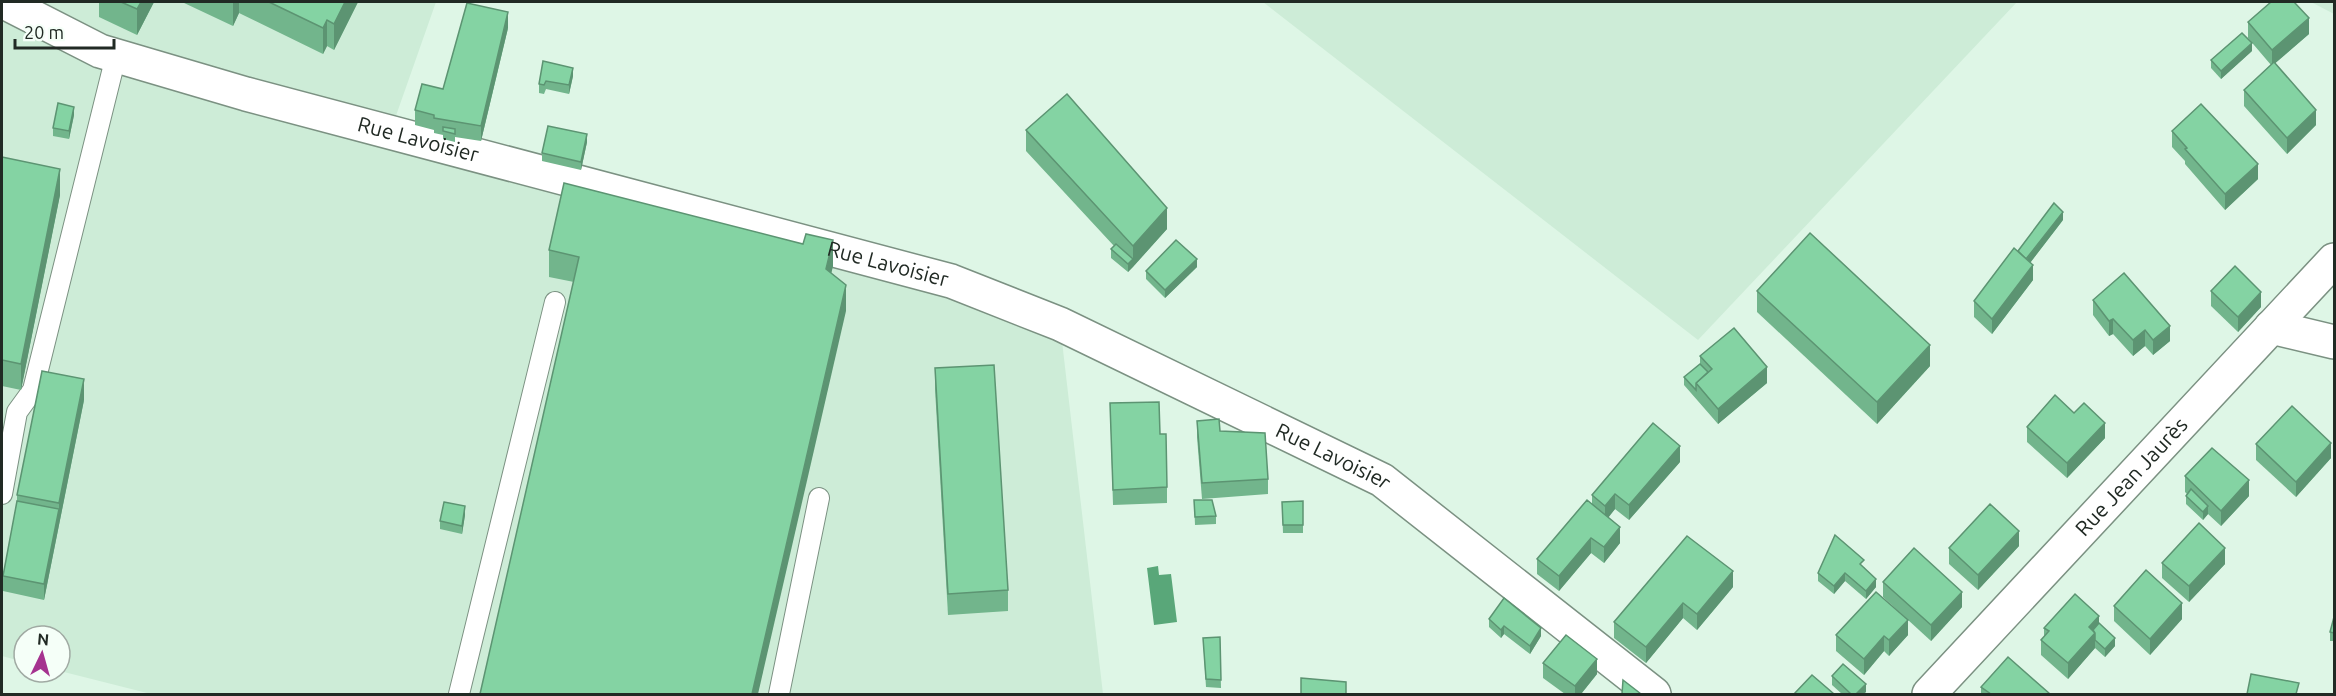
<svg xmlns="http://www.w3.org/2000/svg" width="2336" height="696" viewBox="0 0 2336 696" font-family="Ubuntu,sans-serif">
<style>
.built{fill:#cdecd7}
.water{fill:#59a779}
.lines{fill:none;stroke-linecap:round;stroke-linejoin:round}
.service-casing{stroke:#7b9182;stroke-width:22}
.minor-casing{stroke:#7b9182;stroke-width:36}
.service{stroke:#fff;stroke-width:20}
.minor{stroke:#fff;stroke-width:33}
.wall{fill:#72b58c}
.shaded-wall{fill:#5c9472}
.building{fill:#84d3a3;stroke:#5c9472;stroke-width:1.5}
.labels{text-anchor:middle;stroke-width:4.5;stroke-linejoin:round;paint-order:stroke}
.street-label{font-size:21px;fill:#212a24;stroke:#f5fff8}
</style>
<rect width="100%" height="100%" fill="#def6e6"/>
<g class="built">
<polygon points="2,2 436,2 392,127 1060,324 1103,694 151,694 60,671 60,636 24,636 24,662 2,656"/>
<polygon points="1263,2 2017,2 1698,340"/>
<polygon points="2311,2 2334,2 2334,14"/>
</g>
<polygon class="water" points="1158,566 1159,575 1171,574 1177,622 1154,625 1147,568"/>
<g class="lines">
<g class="service-casing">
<g id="service">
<polyline points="2,494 17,412 33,390 116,56"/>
<polyline points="459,694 555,302"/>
<polyline points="779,694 819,498"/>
</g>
</g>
<g class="minor-casing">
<g id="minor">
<path id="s1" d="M4,2L100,51L246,94L951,281L1060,324L1382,480L1654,694"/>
<polyline points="2271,327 2334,342"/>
<path id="s2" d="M1929,694L2334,260"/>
</g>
</g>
<use href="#service" class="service"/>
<use href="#minor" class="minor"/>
</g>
<g class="wall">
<polygon points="99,2 154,2 137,35 99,17"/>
<polygon points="182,2 358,2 334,50 327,46 323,54 239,13 233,26"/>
<polygon points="2248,22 2309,34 2275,63 2316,125 2287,154 2244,106 2244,90 2271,65 2248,38"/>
<polygon points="508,28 481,141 455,137 455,142 443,139 443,135 434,133 434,130 415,125 415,110 443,89"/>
<polygon points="2252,51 2221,79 2211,68 2211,60"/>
<polygon points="573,68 573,76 569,94 546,89 544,94 539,93 539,84"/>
<polygon points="74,115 69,139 53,136 53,128"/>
<polygon points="1026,130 1167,229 1128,272 1111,258 1111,249 1114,246 1026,151"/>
<polygon points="2172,131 2258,179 2225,210 2185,164 2185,161 2172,147"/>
<polygon points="587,142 581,170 542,161 542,153"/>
<polygon points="2,157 60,195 21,390 2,386"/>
<polygon points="2063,220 2030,263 2033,280 1992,334 1974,317 1974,301 2018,251"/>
<polygon points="549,250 833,266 831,273 846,311 574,282 549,277"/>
<polygon points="1197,267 1165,298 1146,279 1146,271"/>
<polygon points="1757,291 1930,366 1877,424 1757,312"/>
<polygon points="2211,291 2261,307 2238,332 2211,306"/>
<polygon points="2093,300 2170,341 2153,355 2145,346 2133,356 2113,334 2109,336 2093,315"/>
<polygon points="1700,356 1767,383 1718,424 1684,385 1684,377 1700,364"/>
<polygon points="935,368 1008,590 1008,611 948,615 935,389"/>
<polygon points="84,400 44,600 3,591 3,576 17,501 17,495"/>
<polygon points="1110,403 1160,434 1167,487 1167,503 1113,505"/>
<polygon points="2074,413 2105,438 2067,478 2027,442 2027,427"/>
<polygon points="1197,421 1220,431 1268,479 1268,494 1202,499 1197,437"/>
<polygon points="2256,444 2331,458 2296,497 2256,460"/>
<polygon points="1680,462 1629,520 1615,509 1608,517 1620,543 1604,563 1591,553 1559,591 1537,574 1537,559 1592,503 1592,495"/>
<polygon points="2185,476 2249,496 2221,526 2208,514 2203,520 2186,504 2186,496 2187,494 2185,492"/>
<polygon points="1194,500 1216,516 1216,524 1195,525"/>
<polygon points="1303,501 1303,533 1283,533 1282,502"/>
<polygon points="465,515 462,534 440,529 440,521"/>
<polygon points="2019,546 1978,590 1949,564 1949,548"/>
<polygon points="2162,563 2225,564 2189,602 2162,578"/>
<polygon points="1864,567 1876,587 1866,599 1845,581 1834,594 1818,581 1818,573"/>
<polygon points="1883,582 1962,607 1931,641 1883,597"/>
<polygon points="1733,587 1697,630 1683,618 1646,663 1614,638 1614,622"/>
<polygon points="2114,606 2182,619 2150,655 2114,621"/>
<polygon points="2334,617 2334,641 2330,641 2330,632"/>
<polygon points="1489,619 1541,636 1530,654 1504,634 1501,638 1489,627"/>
<polygon points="2099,623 2115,646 2105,657 2095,648 2068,679 2041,655 2041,640 2044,637 2044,628"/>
<polygon points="1836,635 1908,635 1889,656 1884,651 1864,675 1836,651"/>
<polygon points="1220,637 1221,688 1206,687 1203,638"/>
<polygon points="1543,663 1597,674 1581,694 1565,694 1543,678"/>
<polygon points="1832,676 1866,692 1863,694 1842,694 1832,685"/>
<polygon points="1981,687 2050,694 1981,694"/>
</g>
<g class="shaded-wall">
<polygon points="141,2 154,2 137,35 137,9"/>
<polygon points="233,2 239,2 239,13 233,26"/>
<polygon points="345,2 358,2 334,50 334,24"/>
<polygon points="508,12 508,28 481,141 481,126"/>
<polygon points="2309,18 2309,34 2272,66 2272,50"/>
<polygon points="327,20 327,46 323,54 323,28"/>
<polygon points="2252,43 2252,51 2221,79 2221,71"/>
<polygon points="573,68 573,76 569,94 569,85"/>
<polygon points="74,107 74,115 69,139 69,131"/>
<polygon points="2316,110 2316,125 2287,154 2287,138"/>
<polygon points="587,134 587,142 581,170 581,162"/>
<polygon points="2258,164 2258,179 2225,210 2225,194"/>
<polygon points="60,169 60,195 21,390 21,364"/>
<polygon points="1167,208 1167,229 1133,267 1133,246"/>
<polygon points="2063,212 2063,220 2023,272 2023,264"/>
<polygon points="833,240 833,266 826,295 826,269"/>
<polygon points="1133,259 1133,267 1128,272 1128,264"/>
<polygon points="1197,259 1197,267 1165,298 1165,290"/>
<polygon points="2033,265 2033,280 1992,334 1992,319"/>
<polygon points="846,285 846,311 758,694 752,694"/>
<polygon points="2261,292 2261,307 2238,332 2238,317"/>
<polygon points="2113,319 2113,334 2109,336 2109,321"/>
<polygon points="2170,326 2170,341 2153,355 2153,340"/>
<polygon points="2145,330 2145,346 2133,356 2133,340"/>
<polygon points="1930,345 1930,366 1877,424 1877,402"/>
<polygon points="1767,367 1767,383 1718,424 1718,409"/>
<polygon points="84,379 84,400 44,600 44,584 59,509 59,503"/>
<polygon points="2105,423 2105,438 2067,478 2067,463"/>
<polygon points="2331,443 2331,458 2296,497 2296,482"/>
<polygon points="1680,446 1680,462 1629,520 1629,505"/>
<polygon points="2249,480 2249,496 2221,526 2221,511"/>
<polygon points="1615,494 1615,509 1605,522 1605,506"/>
<polygon points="465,506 465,515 462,534 462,526"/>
<polygon points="2208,506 2208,514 2203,520 2203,512"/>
<polygon points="1620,527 1620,543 1604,563 1604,547"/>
<polygon points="2019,531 2019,546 1978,590 1978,575"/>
<polygon points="1591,538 1591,553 1559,591 1559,576"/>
<polygon points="2225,548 2225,564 2189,602 2189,586"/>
<polygon points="1733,571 1733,587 1697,630 1697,614"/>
<polygon points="1845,573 1845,581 1834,594 1834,586"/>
<polygon points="1876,579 1876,587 1866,599 1866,591"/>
<polygon points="1962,592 1962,607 1931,641 1931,625"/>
<polygon points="1683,603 1683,618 1646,663 1646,647"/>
<polygon points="2182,603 2182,619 2150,655 2150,639"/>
<polygon points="2099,616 2099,631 2095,635 2095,648 2068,679 2068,663 2089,627"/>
<polygon points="1908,620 1908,635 1889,656 1889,640"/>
<polygon points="1504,626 1504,634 1501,638 1501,630"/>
<polygon points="1541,628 1541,636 1530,654 1530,646"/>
<polygon points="1884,636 1884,651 1864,675 1864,659"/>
<polygon points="2115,638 2115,646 2105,657 2105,649"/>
<polygon points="1597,659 1597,674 1581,694 1575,694 1575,686"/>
<polygon points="1866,684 1866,692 1863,694 1856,694"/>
</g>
<g class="building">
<polygon points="121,2 141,2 137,9"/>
<polygon points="269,2 345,2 334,24 327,20 323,28"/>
<polygon points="2271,2 2294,2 2309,18 2272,50 2248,22"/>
<polygon points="467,3 508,12 481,126 434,118 434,115 415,110 422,84 443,89"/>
<polygon points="2242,33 2252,43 2221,71 2211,60"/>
<polygon points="543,61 573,68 569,85 546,81 544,85 539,84"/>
<polygon points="2274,62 2316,110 2287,138 2244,90"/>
<polygon points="1067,94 1167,208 1133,246 1026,130"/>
<polygon points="58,103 74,107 69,131 53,128"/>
<polygon points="2201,104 2258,164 2225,194 2185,149 2187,148 2172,131"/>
<polygon points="548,126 587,134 581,162 542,153"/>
<polygon points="443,127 455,129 455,134 443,131"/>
<polygon points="2,157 60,169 21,364 2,360"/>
<polygon points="564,183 803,244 806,234 833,240 826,269 846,285 752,694 480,694 579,257 549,250"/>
<polygon points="2054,203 2063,212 2026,259 2018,251"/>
<polygon points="1810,233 1930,345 1877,402 1757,291"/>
<polygon points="1176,240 1197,259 1165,290 1146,271"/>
<polygon points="1116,244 1133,259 1128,264 1111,249"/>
<polygon points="2014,248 2033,265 1992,319 1974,301"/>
<polygon points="2235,266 2261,292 2238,317 2211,291"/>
<polygon points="2124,273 2170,326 2153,340 2145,330 2133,340 2113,319 2109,321 2093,300"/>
<polygon points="1734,328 1767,367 1718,409 1696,383 1712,369 1700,356"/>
<polygon points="1700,364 1708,372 1696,383 1696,390 1684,377"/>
<polygon points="994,365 1008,590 948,594 935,368"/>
<polygon points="42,371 84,379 59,503 17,495"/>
<polygon points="2055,395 2074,413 2084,403 2105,423 2067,463 2027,427"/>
<polygon points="1159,402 1160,434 1166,434 1167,487 1113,490 1110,403"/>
<polygon points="2292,406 2331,443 2296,482 2256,444"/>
<polygon points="1219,419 1220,431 1265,433 1268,479 1202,483 1197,421"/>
<polygon points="1653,423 1680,446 1629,505 1615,494 1605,506 1592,495"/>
<polygon points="2212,448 2249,480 2221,511 2185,476"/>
<polygon points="2191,489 2208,506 2203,512 2186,496"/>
<polygon points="1194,500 1212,500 1216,516 1195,517"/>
<polygon points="1587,500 1620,527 1604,547 1591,538 1559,576 1537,559"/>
<polygon points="17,501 59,509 44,584 3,576"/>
<polygon points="1303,501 1303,525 1283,525 1282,502"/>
<polygon points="444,502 465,506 462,526 440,521"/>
<polygon points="1990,504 2019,531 1978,575 1949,548"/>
<polygon points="2199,523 2225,548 2189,586 2162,563"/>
<polygon points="1835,535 1864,560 1860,564 1876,579 1866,591 1845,573 1834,586 1818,573"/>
<polygon points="1687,536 1733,571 1697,614 1683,603 1646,647 1614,622"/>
<polygon points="1914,548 1962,592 1931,625 1883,582"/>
<polygon points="2146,570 2182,603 2150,639 2114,606"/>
<polygon points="1876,592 1908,620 1889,640 1884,636 1864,659 1836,635"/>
<polygon points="2075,594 2099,616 2089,627 2095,633 2068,663 2041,640 2049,631 2044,628"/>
<polygon points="1504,598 1541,628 1530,646 1504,626 1501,630 1489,619"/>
<polygon points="2334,617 2334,633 2330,632"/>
<polygon points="2099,623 2115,638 2105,649 2095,640 2095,633 2093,630"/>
<polygon points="1566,635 1597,659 1575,686 1543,663"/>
<polygon points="1220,637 1221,680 1206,679 1203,638"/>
<polygon points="2008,657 2050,694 1991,694 1981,687"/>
<polygon points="1843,664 1866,684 1856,694 1851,694 1832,676"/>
<polygon points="2251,674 2299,683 2296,694 2247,694"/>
<polygon points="1812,675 1834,694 1794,694"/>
<polygon points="1301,678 1346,682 1346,694 1301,694"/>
<polygon points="1623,680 1641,694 1622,694"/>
</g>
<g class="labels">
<g class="street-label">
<text dy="7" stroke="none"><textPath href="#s1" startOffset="438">Rue Lavoisier</textPath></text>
<text dy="7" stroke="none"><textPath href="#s1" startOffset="924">Rue Lavoisier</textPath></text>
<text dy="7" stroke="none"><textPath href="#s1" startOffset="1410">Rue Lavoisier</textPath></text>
<text dy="7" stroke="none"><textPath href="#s2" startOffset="297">Rue Jean Jaurès</textPath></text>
</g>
</g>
<rect width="2336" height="696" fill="none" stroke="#212a24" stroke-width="6"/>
<g transform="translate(42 654) rotate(5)"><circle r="28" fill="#f5fff8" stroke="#a0aaa3" stroke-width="1.5"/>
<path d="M0-4.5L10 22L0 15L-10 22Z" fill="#a5338f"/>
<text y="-9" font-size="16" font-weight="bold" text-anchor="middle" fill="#212a24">N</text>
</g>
<path d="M15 39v9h99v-9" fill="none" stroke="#212a24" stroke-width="3"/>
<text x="24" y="39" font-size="18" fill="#212a24" stroke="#f5fff8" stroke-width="4.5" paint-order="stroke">20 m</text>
</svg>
